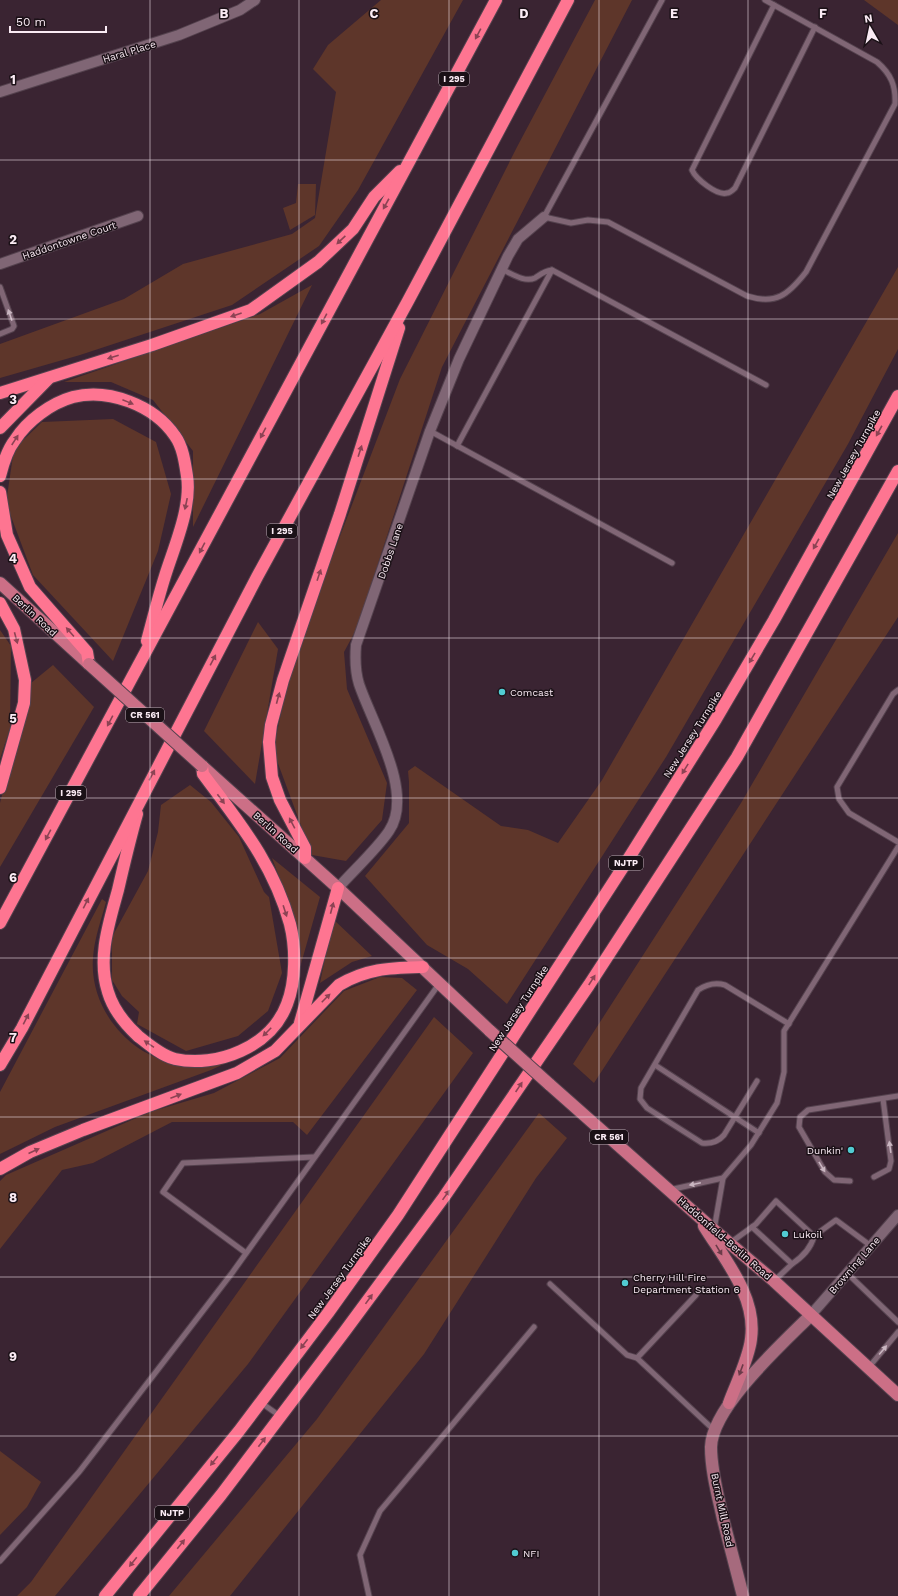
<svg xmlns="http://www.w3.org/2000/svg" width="898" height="1596" viewBox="0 0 898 1596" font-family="'Work Sans',sans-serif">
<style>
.green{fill:#5e362a}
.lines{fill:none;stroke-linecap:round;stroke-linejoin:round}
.lane-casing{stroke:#54424e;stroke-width:7}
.street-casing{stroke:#54424e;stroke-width:12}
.secondary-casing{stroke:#54424e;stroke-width:14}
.primary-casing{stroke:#54424e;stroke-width:14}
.highway-casing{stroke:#54424e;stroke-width:14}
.lane{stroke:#806675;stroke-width:5}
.street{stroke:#806675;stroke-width:10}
.secondary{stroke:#a66a7d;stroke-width:12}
.primary{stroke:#cc6f86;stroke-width:12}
.highway{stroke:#fe7591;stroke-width:12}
.primary-bridge-casing{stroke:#54424e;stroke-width:14;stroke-linecap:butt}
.primary-bridge{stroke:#cc6f86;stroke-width:12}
.oneway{fill:#8c4354}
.oneway2{fill:#c9b6c1}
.oneway3{fill:#6b3b49}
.grid{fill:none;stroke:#faebf4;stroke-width:1;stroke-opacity:0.55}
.poi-dot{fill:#51ccd2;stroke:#1b1117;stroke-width:1.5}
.labels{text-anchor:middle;stroke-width:3;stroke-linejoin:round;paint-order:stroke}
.shield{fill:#1b1117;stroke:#b7aab2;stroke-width:1}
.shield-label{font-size:9px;font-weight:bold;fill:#faebf4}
.street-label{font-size:10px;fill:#faebf4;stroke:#1b1117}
.poi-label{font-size:10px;fill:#faebf4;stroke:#1b1117;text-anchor:start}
.grid-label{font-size:13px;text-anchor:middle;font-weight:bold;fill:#faebf4;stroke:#1b1117;stroke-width:3;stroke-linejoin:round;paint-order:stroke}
</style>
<rect width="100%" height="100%" fill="#3a2432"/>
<g class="green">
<polygon points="381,0 463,0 358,190 319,246 232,305 80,355 0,378 0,344 124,299 183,264 292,234 315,218 336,92 313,69 328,45"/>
<polygon points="595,0 632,0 442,367 357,628 344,652 347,689 387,783 382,820 346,861 312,855 273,750 288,682 313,607 400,379 517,147"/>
<polygon points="864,0 898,0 898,25"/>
<polygon points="298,184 316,184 315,215 290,230 283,208 296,203"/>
<polygon points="898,267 898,349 848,444 666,757 507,1004 468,969 427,945 365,876 409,823 409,782 408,771 415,766 501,826 528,830 558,843 602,780"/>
<polygon points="312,285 193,527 193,451 153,400 111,382 64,382 260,314"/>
<polygon points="113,419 156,442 171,494 158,551 113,661 33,575 6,503 14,449 42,422"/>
<polygon points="898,533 898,617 594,1083 573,1064 741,803"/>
<polygon points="258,622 278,649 255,784 204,731"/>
<polygon points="0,630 11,646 10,728 0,759"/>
<polygon points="53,665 94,707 0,867 0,803 31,683"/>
<polygon points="190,785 211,802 239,837 264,892 269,897 282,973 268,1011 238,1036 186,1051 137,1024 139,1012 122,996 112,980 112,937 148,871 158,832 161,805"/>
<polygon points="272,858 320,897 295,985 295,919"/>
<path d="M102,899L106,902C101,921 94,939 93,958C89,1009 130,1057 179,1064C191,1066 225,1059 239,1057L211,1070L55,1127L0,1154V1092Z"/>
<polygon points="333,919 372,956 352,962 320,983"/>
<polygon points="380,977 402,978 417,990 307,1135 293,1122 172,1122 93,1163 62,1170 0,1249 0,1181 6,1175 150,1112 214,1093 280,1058 344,991"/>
<polygon points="434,1017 473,1053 248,1364 55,1596 17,1596 31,1582"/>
<polygon points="539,1113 567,1138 536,1178 424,1354 230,1596 169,1596 317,1419"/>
<polygon points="0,1451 41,1482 27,1507 0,1535"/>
</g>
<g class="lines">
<g class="lane-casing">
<g id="lane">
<path d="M662,0L544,217L571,223L588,220L608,222L747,296C776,305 788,295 806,272L895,104C896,86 891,74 877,62L765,0"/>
<path d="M774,5L692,170C696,179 717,196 727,193C730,193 733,190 735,188L815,27"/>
<path d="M501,269C511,273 524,283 535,278C541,274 544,271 552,270L766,385"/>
<polyline points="0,287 14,326 12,329 0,334"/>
<polyline points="430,431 672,563"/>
<polyline points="457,446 552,270"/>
<polyline points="898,690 893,694 837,787 839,799 849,813 898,842"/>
<polyline points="655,1065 759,1133"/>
<path d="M757,1081L724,1135C718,1142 711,1144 702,1143L647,1108L640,1099L641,1088L698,990C707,984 715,982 725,985L789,1024"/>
<polyline points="874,1177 889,1169 891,1161 883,1099"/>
<polyline points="850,1181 834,1180 825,1172 799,1127 800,1117 808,1110 898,1096"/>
<polyline points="669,1190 723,1178"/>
<polyline points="752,1227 792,1264 774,1281"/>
<polyline points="714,1230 723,1178 751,1145 777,1103 784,1072 784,1031 898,847"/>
<polyline points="730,1243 756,1224 776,1201 814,1236 836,1220 871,1246"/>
<polyline points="246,1253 163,1192 183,1163 314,1157"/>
<path d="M792,1264C802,1257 811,1249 814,1236"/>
<polyline points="847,1273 898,1322"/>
<polyline points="550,1284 627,1355 637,1358"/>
<polyline points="696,1295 637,1358 715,1431"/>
<polyline points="869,1367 898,1332"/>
<polyline points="260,1402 280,1416"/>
<polyline points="0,1561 79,1472 232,1273 439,984"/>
<polyline points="369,1596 360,1555 380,1511 534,1327"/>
</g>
</g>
<g class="street-casing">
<g id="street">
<polyline points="0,92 179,35 240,10 255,0"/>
<polyline points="0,264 138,216"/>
<path d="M338,888C353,871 377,849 389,831C415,793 372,723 359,684C355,671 355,658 356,645L430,431L459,359L508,256L518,239L544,217"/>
<polyline points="810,1316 898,1215"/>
</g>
</g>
<g class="secondary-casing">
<path id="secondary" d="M743,1596C736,1570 730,1545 723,1519C718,1496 711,1471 711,1447C712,1407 782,1344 810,1316"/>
</g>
<g class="primary-casing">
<g id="primary">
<polyline points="0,583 89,664"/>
<polyline points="202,766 338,888 490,1031"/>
<polyline points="549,1084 714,1230 774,1281 898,1395"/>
<path d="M704,1226C725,1260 757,1297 751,1339C749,1358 736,1384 729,1403"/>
</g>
</g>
<g class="highway-casing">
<g id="highway">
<polyline points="0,393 152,345 251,310 318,262 353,229 374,197 400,171"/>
<polyline points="0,428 48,379"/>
<path d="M0,476C3,464 7,450 15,440C27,421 51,403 73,397C108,388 154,405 175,436C183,447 185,463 187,476C192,507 174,547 165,576C158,598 153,619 147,641"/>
<polyline points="0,492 7,535 30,587 87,652 89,664"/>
<polyline points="0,603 14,629 25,680 24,703 0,788"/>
<path d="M137,814C130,839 124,864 118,890C109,923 97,958 108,992C113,1009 125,1024 138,1036C148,1044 162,1056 175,1059C217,1068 271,1047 287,1004C296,981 296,948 290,924C273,863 240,824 203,774L202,766"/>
<polyline points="305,858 305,848 280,800 272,777 269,742 271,725 283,680 340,514 399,328"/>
<polyline points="0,923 496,0"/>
<polyline points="300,1023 338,888"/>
<polyline points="0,1065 22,1028 257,577 408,301 568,0"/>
<path d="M0,1169L30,1152L83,1130L237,1073L275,1051L339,985C367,968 391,968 423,967"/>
<polyline points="105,1596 239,1431 328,1313 398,1215 627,861 716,719 774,620 898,396"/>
<polyline points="139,1596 221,1495 345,1331 444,1197 589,985 737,757 898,471"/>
</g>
</g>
<use href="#lane" class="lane"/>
<use href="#street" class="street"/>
<use href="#secondary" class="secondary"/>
<use href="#primary" class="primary"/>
<use href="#highway" class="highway"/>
<g class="primary-bridge-casing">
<g id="primary-bridge">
<polyline points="89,664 202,766"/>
<polyline points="490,1031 549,1084"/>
</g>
</g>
<use href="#primary-bridge" class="primary-bridge"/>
</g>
<defs><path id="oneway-solid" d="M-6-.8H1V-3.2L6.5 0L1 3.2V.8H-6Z"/></defs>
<g class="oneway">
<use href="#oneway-solid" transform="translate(478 34) rotate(118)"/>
<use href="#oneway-solid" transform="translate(386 204) rotate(119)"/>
<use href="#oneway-solid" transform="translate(341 240) rotate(137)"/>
<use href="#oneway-solid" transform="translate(236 315) rotate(161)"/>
<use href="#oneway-solid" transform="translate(324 319) rotate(118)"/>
<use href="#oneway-solid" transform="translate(113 357) rotate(162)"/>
<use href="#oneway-solid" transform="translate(128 402) rotate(22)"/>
<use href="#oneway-solid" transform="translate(879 431) rotate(119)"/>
<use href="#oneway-solid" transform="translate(263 433) rotate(118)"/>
<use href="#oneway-solid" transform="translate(15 440) rotate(-57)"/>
<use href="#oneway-solid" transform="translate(360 451) rotate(-72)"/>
<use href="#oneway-solid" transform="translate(186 504) rotate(102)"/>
<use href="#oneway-solid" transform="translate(816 544) rotate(119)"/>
<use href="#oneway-solid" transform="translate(202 548) rotate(118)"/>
<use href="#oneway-solid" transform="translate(319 575) rotate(-71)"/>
<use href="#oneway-solid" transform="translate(70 632) rotate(-131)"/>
<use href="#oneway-solid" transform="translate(16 638) rotate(75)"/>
<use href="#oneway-solid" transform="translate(752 658) rotate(121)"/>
<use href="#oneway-solid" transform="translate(213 660) rotate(-62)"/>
<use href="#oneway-solid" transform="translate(278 698) rotate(-75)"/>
<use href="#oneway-solid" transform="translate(110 721) rotate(118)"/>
<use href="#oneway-solid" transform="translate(685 769) rotate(122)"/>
<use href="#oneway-solid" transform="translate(152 775) rotate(-62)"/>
<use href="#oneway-solid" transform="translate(221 799) rotate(53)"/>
<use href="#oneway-solid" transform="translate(292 823) rotate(-118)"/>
<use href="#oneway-solid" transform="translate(48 835) rotate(118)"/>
<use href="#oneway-solid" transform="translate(86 903) rotate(-63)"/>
<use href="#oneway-solid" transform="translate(332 908) rotate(-75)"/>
<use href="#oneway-solid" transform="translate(285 911) rotate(72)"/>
<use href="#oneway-solid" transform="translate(592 980) rotate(-57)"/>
<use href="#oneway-solid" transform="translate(326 998) rotate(-45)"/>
<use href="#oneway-solid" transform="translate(26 1019) rotate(-63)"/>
<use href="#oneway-solid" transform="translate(267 1032) rotate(135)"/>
<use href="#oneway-solid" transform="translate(149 1044) rotate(-146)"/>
<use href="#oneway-solid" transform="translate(519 1087) rotate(-56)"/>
<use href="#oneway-solid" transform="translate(176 1096) rotate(-21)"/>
<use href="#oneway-solid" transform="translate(34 1151) rotate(-24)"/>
<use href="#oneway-solid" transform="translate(446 1195) rotate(-55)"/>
<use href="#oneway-solid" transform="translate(369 1299) rotate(-54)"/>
<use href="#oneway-solid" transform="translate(304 1344) rotate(127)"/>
<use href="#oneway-solid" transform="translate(262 1442) rotate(-53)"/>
<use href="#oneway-solid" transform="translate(214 1461) rotate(129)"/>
<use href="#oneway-solid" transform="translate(181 1544) rotate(-51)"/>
<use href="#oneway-solid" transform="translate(133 1562) rotate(129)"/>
</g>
<g class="oneway2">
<use href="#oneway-solid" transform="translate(10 315) rotate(-109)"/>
<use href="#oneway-solid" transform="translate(890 1147) rotate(-98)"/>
<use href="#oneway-solid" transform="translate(822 1167) rotate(59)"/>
<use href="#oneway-solid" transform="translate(695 1184) rotate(168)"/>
<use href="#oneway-solid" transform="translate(883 1350) rotate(-50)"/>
</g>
<g class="oneway3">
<use href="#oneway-solid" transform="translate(719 1250) rotate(59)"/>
<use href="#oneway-solid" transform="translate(741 1370) rotate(110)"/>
</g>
<path class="grid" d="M150,0V1596M299,0V1596M449,0V1596M599,0V1596M748,0V1596M0,160H898M0,319H898M0,479H898M0,638H898M0,798H898M0,958H898M0,1117H898M0,1277H898M0,1436H898"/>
<g class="poi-dot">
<circle cx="502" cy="692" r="4"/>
<circle cx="851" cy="1150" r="4"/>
<circle cx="785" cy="1234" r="4"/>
<circle cx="625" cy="1283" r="4"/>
<circle cx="515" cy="1553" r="4"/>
</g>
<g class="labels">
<g class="shield">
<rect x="439" y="72" width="30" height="14" rx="3"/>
<rect x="267" y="524" width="30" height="14" rx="3"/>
<rect x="126" y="708" width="38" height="14" rx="3"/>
<rect x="56" y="786" width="30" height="14" rx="3"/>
<rect x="609" y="856" width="34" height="14" rx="3"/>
<rect x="590" y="1130" width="38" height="14" rx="3"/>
<rect x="155" y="1506" width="34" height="14" rx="3"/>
</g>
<g class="shield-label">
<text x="454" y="82">I 295</text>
<text x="282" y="534">I 295</text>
<text x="145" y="718">CR 561</text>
<text x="71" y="796">I 295</text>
<text x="626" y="866">NJTP</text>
<text x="609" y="1140">CR 561</text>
<text x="172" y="1516">NJTP</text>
</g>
<g class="street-label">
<text transform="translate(129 51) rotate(-17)" y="4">Haral Place</text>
<text transform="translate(69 240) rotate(-19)" y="4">Haddontowne Court</text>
<text transform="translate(853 454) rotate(-61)" y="4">New Jersey Turnpike</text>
<text transform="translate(390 551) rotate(-71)" y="4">Dobbs Lane</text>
<text transform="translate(35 615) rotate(43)" y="4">Berlin Road</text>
<text transform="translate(692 734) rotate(-58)" y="4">New Jersey Turnpike</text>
<text transform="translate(276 832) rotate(42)" y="4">Berlin Road</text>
<text transform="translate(518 1008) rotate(-57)" y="4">New Jersey Turnpike</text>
<text transform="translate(725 1238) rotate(41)" y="4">Haddonfield-Berlin Road</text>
<text transform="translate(854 1265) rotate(-49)" y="4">Browning Lane</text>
<text transform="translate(339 1277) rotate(-54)" y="4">New Jersey Turnpike</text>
<text transform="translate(723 1510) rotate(78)" y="4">Burnt Mill Road</text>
</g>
<g class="poi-label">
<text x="510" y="696">Comcast</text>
<text x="843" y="1154" text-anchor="end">Dunkin'</text>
<text x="793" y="1238">Lukoil</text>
<text x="633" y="1281">Cherry Hill Fire<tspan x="633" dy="12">Department Station 6</tspan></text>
<text x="523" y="1557">NFI</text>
</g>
</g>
<g class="grid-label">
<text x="224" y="18">B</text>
<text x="374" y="18">C</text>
<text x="524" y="18">D</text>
<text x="674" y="18">E</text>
<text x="823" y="18">F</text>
<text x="13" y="84">1</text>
<text x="13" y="244">2</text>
<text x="13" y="404">3</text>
<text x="13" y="563">4</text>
<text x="13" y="723">5</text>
<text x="13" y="882">6</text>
<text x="13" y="1042">7</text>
<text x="13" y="1202">8</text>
<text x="13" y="1361">9</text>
</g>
<g transform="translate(870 28) rotate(351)" stroke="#1b1117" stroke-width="3" paint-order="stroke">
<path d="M0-3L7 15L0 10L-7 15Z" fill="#faebf4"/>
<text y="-6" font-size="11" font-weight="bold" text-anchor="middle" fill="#faebf4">N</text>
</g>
<path d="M10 26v6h96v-6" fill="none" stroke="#faebf4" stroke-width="2"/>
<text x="16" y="26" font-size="12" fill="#faebf4" stroke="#1b1117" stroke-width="3" paint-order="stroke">50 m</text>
</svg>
